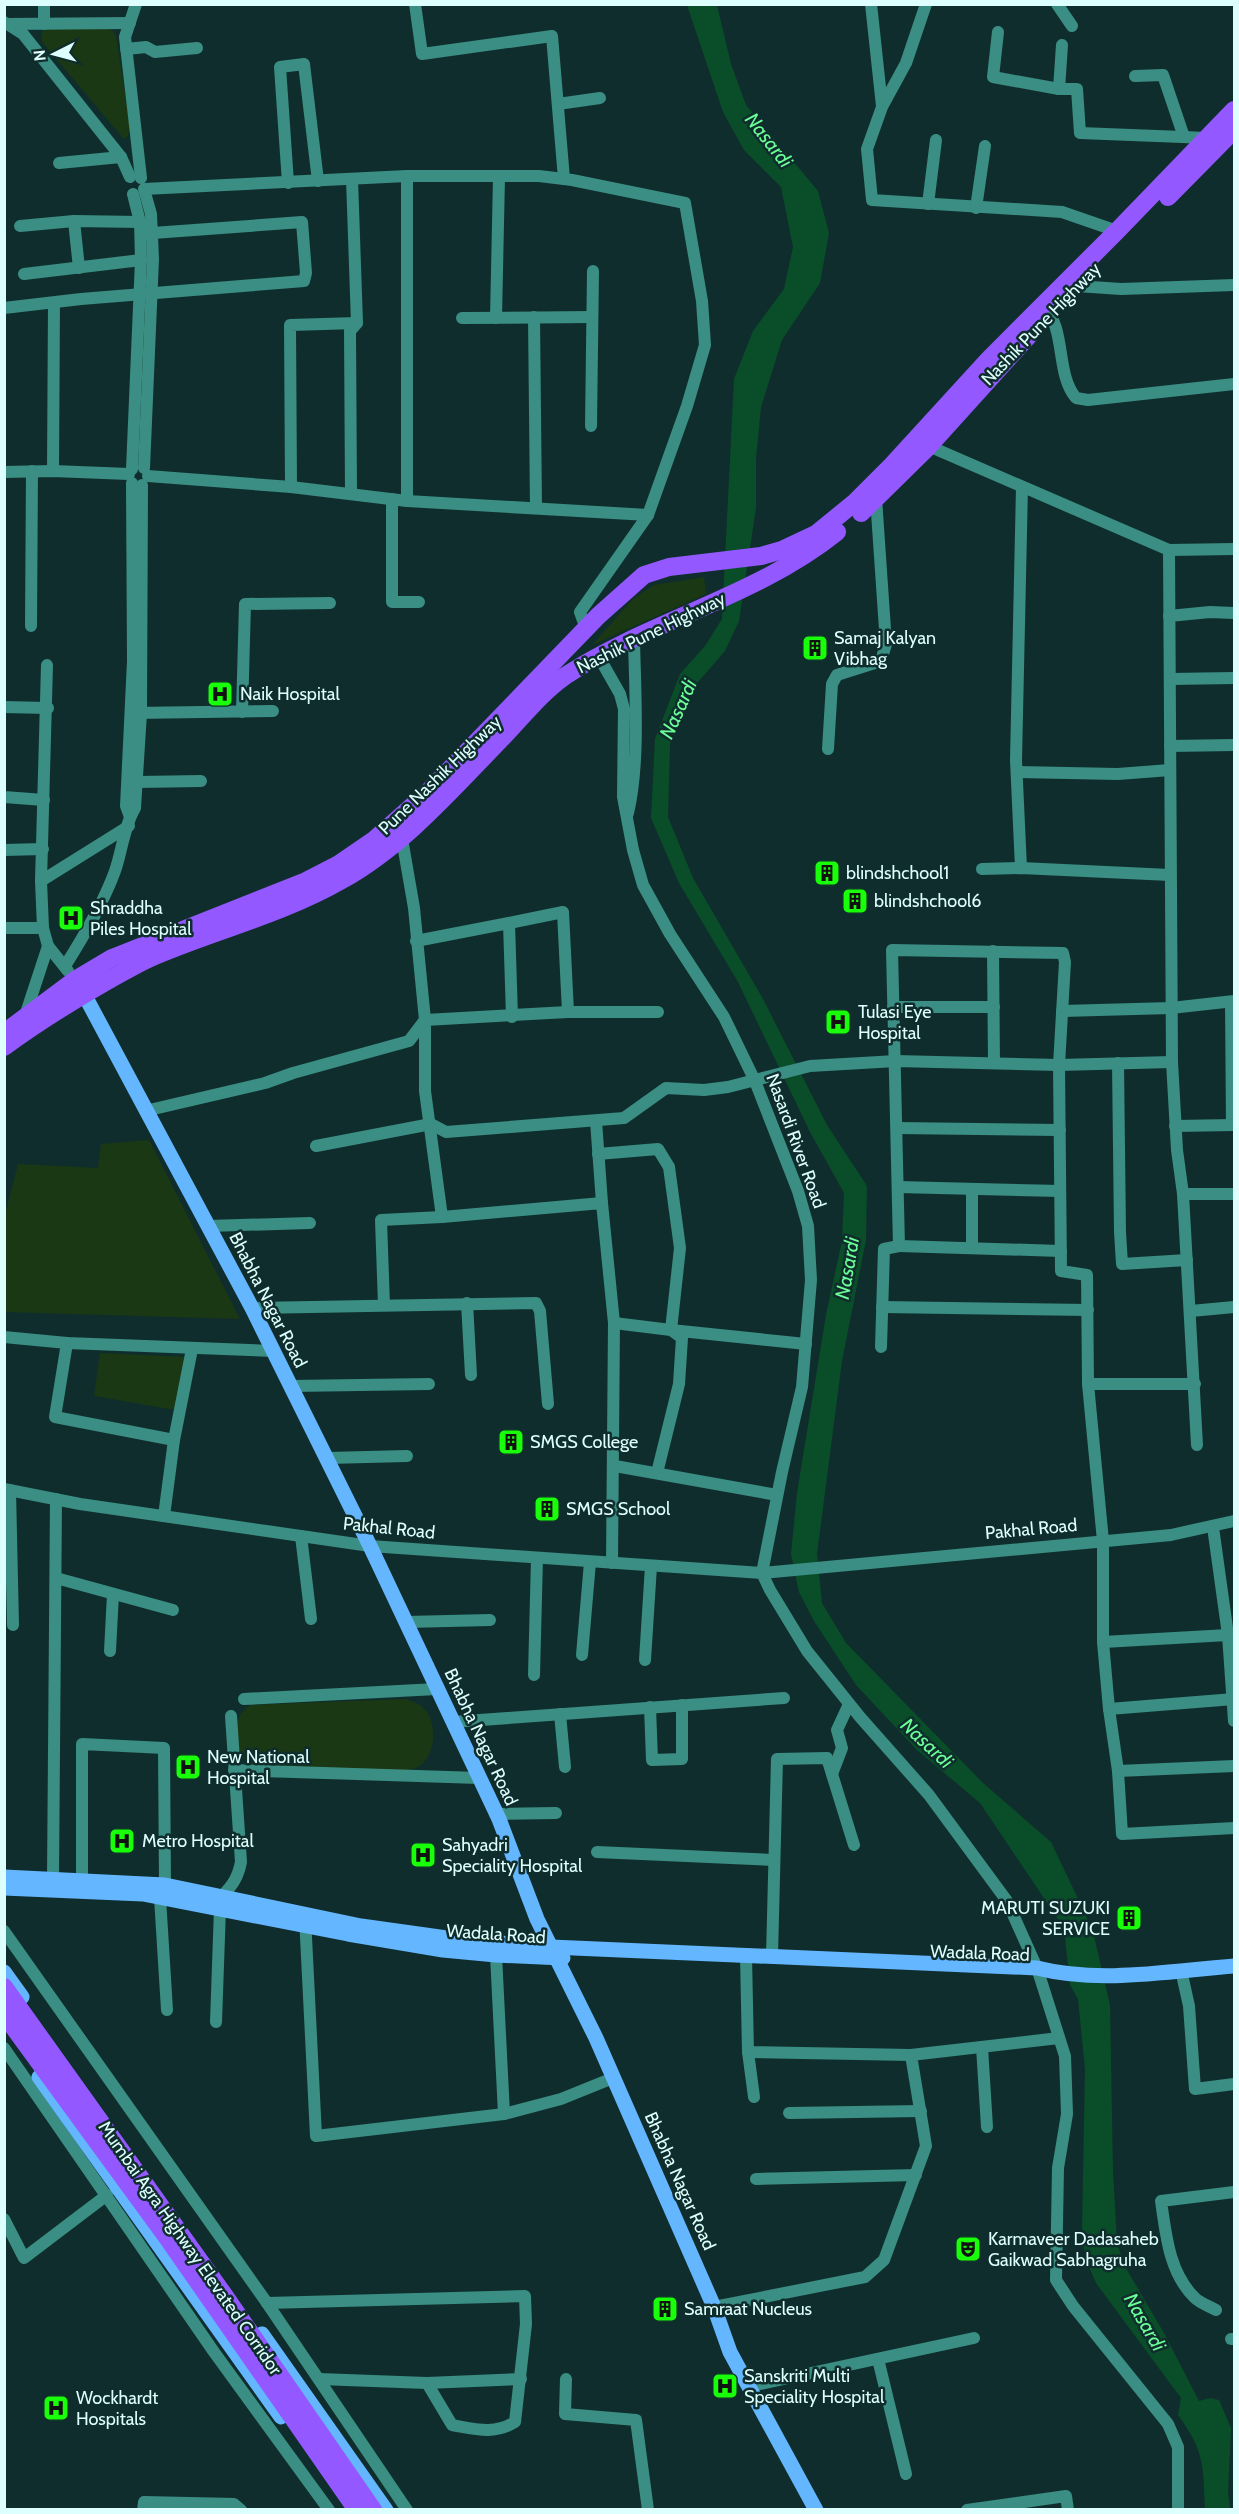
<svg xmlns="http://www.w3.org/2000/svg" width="1239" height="2514" viewBox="0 0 1239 2514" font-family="Cabin,sans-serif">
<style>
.green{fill:#1a3813}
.water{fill:#094e29}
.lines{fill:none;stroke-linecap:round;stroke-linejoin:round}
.minor{stroke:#3a8e83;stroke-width:12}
.major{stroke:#64b7ff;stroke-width:15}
.highway{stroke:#9358ff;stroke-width:18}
.labels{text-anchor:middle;stroke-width:5;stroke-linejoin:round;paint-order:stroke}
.street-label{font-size:18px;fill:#ddfffd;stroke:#102d2d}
.poi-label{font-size:18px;fill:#ddfffd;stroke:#102d2d;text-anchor:start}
.water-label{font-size:20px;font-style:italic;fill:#6bff97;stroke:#102d2d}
</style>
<rect width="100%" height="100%" fill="#102d2d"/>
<g class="green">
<polygon points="105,28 112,30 116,36 130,125 128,136 124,139 42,42 41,36 43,31 48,29"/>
<polygon points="704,577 706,594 592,645 632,600 654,585"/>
<polygon points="149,1140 240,1319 5,1312 5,1215 18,1164 98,1168 101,1144"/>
<polygon points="100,1353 187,1357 175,1410 94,1396"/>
<path d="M407,1699C411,1701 416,1703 420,1705C438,1718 437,1751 421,1765C417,1769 409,1769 404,1771L250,1766C232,1749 229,1720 250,1705Z"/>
</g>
<path class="water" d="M687,5H717L731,64L746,105L818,191L829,233L820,283L782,340L761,407L756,459V508L739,621L725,651L685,697L670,745L668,817L693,878L763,999L827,1125L867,1186L866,1240L842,1361L817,1554L822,1603L846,1643L983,1783L1051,1842L1072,1886L1093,1932L1110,2005L1113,2171L1117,2244L1127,2270L1164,2333L1199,2401L1210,2398L1219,2400L1231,2428L1228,2492L1230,2509H1205C1203,2465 1205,2452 1178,2415L1181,2398L1096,2283L1085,2258L1082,2230L1085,2069L1078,1999L1070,1985L1064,1928L980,1803L917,1750L856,1685L814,1621L799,1592L791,1554L797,1493L826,1315L842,1241L844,1193L810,1132L738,982L679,883L651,818L655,739L680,674L705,646L722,619L734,379L753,331L784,289L793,247L781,187L744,150L723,112Z"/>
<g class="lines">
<g class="minor">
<polyline points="44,4 44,24"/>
<polyline points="136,4 125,37 141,178"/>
<polyline points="415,4 422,54 552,36 564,179"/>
<polyline points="871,4 882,106"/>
<polyline points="926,4 906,63 882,107 867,149 872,200 1062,212 1117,231"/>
<polyline points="1057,4 1072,26"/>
<polyline points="4,22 23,34 121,157 130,177"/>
<polyline points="8,24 130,23"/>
<polyline points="998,32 993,77 1059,89 1077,89 1080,133 1208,138"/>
<polyline points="126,49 146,47 155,52 197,48"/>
<polyline points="1135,76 1163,75 1184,137"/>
<polyline points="1059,89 1062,45"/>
<polyline points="558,104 600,98"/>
<polyline points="59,163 121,157"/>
<polyline points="288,183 280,67 304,64 318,181"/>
<polyline points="928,204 936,140"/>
<polyline points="976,208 985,146"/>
<polyline points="74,221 79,268"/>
<polyline points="20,226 74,221 140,222"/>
<polyline points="24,274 141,260"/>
<polyline points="1077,286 1121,289 1234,285"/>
<path d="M1043,305C1067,329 1055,373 1076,398L1088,400L1234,384"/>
<polyline points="4,308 81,299 304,281 306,273 302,222 153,233"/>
<polyline points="534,317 536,508"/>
<polyline points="462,318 592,317"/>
<polyline points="496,318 499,177"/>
<polyline points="591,426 593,271"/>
<polyline points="924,444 1169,550 1172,1062 1177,1150 1183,1194 1197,1445"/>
<polyline points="144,468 153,259 151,214 144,189 407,176"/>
<polyline points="132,469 141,260 140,222 133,194"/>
<polyline points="53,471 54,303"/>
<polyline points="4,472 53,471 129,474"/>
<polyline points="148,476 291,487 407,501 407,176 539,176 572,180 685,203 702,301 705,345 687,406 648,515 580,612 586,629"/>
<polyline points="291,487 290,325 357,323"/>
<polyline points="351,494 350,331 357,323 352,179"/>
<polyline points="392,499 392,602 419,602"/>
<polyline points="407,501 648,515"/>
<polyline points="1169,550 1234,549"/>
<polyline points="1169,616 1210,612 1234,613"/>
<polyline points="31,626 32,471"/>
<polyline points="599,657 620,694 624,709 623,797 633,850 643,885 670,934 724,1017 755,1081 798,1191 808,1226 811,1280 802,1387 782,1472 762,1573 770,1590 807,1651 860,1717 929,1795 1007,1901 1037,1968 1065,2056 1067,2114 1058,2168 1056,2280 1073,2306 1168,2424 1178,2447 1178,2510"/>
<polyline points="47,665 41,881 43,928 48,946 68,971"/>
<polyline points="1170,679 1234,678"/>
<polyline points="4,707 48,708"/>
<polyline points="242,712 245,604 330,603"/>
<polyline points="133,713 273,711"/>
<polyline points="1170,746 1234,745"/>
<polyline points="828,749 832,684 837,675 881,661 886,644 876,498"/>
<polyline points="1017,772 1118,774 1170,770"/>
<polyline points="138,782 201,781"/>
<polyline points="4,797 44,800"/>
<path d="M628,813C640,763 635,691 634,639"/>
<polyline points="130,817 126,806 133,661 132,483"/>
<polyline points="4,850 43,849"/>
<polyline points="1021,868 1016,760 1022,487"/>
<polyline points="982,869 1021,868 1170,875"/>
<polyline points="41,881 129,826"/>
<polyline points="509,923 563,912 568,1012"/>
<polyline points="4,928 43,928"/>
<polyline points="416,941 509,923 512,1017"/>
<polyline points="993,951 994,1063"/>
<path d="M65,966C84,936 103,904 115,871C122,851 124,826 135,808L141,713L142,485"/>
<polyline points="1231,1002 1232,1125"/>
<polyline points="893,1007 994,1007"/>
<polyline points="1062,1011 1171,1008 1234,1001"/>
<polyline points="25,1016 48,946"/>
<polyline points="1118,1063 1120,1232 1122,1264 1187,1260"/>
<polyline points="145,1111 265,1083 293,1073 409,1041 425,1020 414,908 401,833"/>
<polyline points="596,1121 602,1203"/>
<polyline points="1175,1126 1234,1125"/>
<polyline points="897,1128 1060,1130"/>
<polyline points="316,1146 431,1124 446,1132 624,1118 666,1088 704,1090 728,1087 810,1066 896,1061 1059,1065 1172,1062"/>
<polyline points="598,1154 658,1149 669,1167 680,1248 671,1330 806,1344"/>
<polyline points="898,1187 1060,1191"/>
<polyline points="972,1189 972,1248"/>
<polyline points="1183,1194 1234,1194"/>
<polyline points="208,1226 310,1223"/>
<polyline points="899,1246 1061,1251"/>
<polyline points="467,1303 471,1375"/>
<polyline points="384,1305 381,1220 442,1217"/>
<polyline points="882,1307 1088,1310"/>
<polyline points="252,1308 536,1303 540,1311 548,1404"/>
<polyline points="1191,1311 1234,1307"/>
<polyline points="614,1323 671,1330 682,1338 679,1384 657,1473"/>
<polyline points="4,1337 67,1343 274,1351"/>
<polyline points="67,1343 55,1417 174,1440"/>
<polyline points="881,1347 884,1249 899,1246 892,950 1063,953 1065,962 1059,1065 1061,1271 1087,1275 1088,1384 1103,1541 1103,1642 1109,1709 1118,1771 1122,1834 1234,1828"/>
<polyline points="1088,1384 1195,1384"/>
<polyline points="291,1386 429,1384"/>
<polyline points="327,1458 407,1456"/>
<polyline points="615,1466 777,1495"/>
<polyline points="4,1489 80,1504 370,1546 762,1573 1171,1535 1234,1521"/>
<polyline points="10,1490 13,1625"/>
<polyline points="164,1516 174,1440 192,1349"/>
<polyline points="1213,1527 1228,1635 1234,1721"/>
<polyline points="301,1536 311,1619"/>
<polyline points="612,1563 614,1323 602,1203 442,1217 425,1091 425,1020 568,1012 658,1012"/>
<polyline points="56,1578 173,1610"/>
<polyline points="406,1622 490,1620"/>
<polyline points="1103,1642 1228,1635"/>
<polyline points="110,1651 113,1594"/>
<polyline points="582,1655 590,1562"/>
<polyline points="645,1660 651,1566"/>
<polyline points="534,1675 537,1558"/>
<polyline points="244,1699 437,1689"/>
<polyline points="650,1707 652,1760 682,1759 682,1705"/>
<polyline points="1109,1709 1234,1699"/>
<polyline points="560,1714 565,1767"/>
<polyline points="453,1722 784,1698"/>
<polyline points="234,1770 479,1778"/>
<polyline points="1118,1771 1234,1766"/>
<polyline points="832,1774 842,1748 837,1730 849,1704"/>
<polyline points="495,1814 556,1813"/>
<polyline points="597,1852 774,1860"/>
<polyline points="53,1878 56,1499"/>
<polyline points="82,1879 82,1744 164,1748 165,1885"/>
<path d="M222,1896C233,1885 238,1877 241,1862L231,1716"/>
<polyline points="160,1898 167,2010"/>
<polyline points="305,1917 316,2136 504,2114 561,2099 613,2078"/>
<polyline points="4,1931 267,2303 407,2510"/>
<polyline points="496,1955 504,2114"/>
<polyline points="746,1956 748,2052 911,2055"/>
<polyline points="772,1956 777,1759 827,1758 854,1845"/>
<polyline points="1181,1970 1189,2006 1195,2089 1234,2084"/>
<polyline points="216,2022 220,1908"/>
<polyline points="982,2047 987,2127"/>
<polyline points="4,2048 214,2352 329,2510"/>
<polyline points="748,2052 754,2097"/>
<polyline points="789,2113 921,2111"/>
<polyline points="756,2179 916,2175"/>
<polyline points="4,2219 24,2258 107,2195"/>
<path d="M267,2303L525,2296L526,2324L515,2422C494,2435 475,2429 452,2425L427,2383"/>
<polyline points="714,2307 865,2277 884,2260 926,2146 911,2055 1059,2038"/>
<path d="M1216,2310C1209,2306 1200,2303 1195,2298C1169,2273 1166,2235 1161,2201L1234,2192"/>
<polyline points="1231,2339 1234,2339"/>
<polyline points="878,2359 906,2474"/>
<polyline points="319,2379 427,2383 521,2379"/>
<polyline points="566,2379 565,2414 636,2420 648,2510"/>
<polyline points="751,2386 974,2338"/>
<polyline points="143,2510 144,2502 234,2504 241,2510"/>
<polyline points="967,2510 1066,2496 1068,2510"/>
</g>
<g class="major">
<polyline points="84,994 252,1308 370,1546 499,1819 537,1919 596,2038 714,2307 730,2352 816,2510"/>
<path d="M4,1877L165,1885L361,1926L461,1940L551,1947L1037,1968C1100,1984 1170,1971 1234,1966"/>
<polyline points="4,1888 143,1894 348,1934 443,1950 496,1955 563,1958"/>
<polyline points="4,1972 22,1997"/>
<polyline points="39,2077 281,2417"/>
<polyline points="262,2334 386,2510"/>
</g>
<g class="highway">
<polyline points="1168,197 1234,130"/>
<polyline points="861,513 928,447 1031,333"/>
<polyline points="4,1033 75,980 112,958 306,881 339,864 374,840 427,793 598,616 644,575 669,567 761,556 782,550 816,534 854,503 892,465 989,359 1117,231 1234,110"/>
<path d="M4,1047C38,1022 72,1001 109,980C122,973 135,965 148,959C212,931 281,915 342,880C405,845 455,786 505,735C524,715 542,692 565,676C651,620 756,597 837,532"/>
<polyline points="4,1987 224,2295 373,2510"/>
<polyline points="4,2014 169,2240 357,2510"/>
</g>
</g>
<defs>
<g id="building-square" transform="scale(1.35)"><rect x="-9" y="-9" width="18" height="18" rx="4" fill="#18ff09" stroke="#102d2d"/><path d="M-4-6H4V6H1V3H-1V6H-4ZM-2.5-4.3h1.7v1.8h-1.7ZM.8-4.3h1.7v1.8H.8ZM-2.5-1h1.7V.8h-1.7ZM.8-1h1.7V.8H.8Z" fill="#111"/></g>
<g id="hospital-square" transform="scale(1.35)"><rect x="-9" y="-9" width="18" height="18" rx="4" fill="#18ff09" stroke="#102d2d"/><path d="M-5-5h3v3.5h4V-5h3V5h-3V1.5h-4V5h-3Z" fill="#111"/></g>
<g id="theatre-square" transform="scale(1.35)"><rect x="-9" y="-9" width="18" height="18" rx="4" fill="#18ff09" stroke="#102d2d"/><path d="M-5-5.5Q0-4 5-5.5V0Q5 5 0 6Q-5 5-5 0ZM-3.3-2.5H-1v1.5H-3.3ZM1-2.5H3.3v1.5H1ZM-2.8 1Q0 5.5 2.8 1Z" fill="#111"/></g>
</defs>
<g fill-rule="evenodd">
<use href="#building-square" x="815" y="648"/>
<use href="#hospital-square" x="220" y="694"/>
<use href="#building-square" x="827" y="873"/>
<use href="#building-square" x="855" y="901"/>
<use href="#hospital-square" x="71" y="918"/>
<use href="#hospital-square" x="838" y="1022"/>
<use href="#building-square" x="511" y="1442"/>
<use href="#building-square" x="547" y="1509"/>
<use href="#hospital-square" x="188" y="1767"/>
<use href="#hospital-square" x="122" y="1841"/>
<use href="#hospital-square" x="423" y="1855"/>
<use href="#building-square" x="1129" y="1918"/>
<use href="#theatre-square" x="968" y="2249"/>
<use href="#building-square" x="665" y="2309"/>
<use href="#hospital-square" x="725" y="2386"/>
<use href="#hospital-square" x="56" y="2408"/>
</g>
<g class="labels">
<g class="street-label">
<text transform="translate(1041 324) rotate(-46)" y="6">Nashik Pune Highway</text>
<text transform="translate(651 633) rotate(-26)" y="6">Nashik Pune Highway</text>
<text transform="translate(440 775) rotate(-44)" y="6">Pune Nashik Highway</text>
<text transform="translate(796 1141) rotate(70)" y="6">Nasardi River Road</text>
<text transform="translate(268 1300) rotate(63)" y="6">Bhabha Nagar Road</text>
<text transform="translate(389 1528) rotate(6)" y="6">Pakhal Road</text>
<text transform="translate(1031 1529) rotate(-5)" y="6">Pakhal Road</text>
<text transform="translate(481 1737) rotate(65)" y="6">Bhabha Nagar Road</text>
<text transform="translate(496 1934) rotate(4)" y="6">Wadala Road</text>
<text transform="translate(980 1953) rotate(2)" y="6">Wadala Road</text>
<text transform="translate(680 2181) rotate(66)" y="6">Bhabha Nagar Road</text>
<text transform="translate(190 2248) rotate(55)" y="6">Mumbai Agra Highway Elevated Corridor</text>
</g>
<g class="poi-label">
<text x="834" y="644">Samaj Kalyan<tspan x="834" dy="21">Vibhag</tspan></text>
<text x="240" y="700">Naik Hospital</text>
<text x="846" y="879">blindshchool1</text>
<text x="874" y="907">blindshchool6</text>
<text x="90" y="914">Shraddha<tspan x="90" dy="21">Piles Hospital</tspan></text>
<text x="858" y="1018">Tulasi Eye<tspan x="858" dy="21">Hospital</tspan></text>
<text x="530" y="1448">SMGS College</text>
<text x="566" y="1515">SMGS School</text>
<text x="207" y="1763">New National<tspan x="207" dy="21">Hospital</tspan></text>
<text x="142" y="1847">Metro Hospital</text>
<text x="442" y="1851">Sahyadri<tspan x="442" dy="21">Speciality Hospital</tspan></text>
<text x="1110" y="1914" text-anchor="end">MARUTI SUZUKI<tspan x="1110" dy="21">SERVICE</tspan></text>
<text x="988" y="2245">Karmaveer Dadasaheb<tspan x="988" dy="21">Gaikwad Sabhagruha</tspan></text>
<text x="684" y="2315">Samraat Nucleus</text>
<text x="744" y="2382">Sanskriti Multi<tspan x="744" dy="21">Speciality Hospital</tspan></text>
<text x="76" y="2404">Wockhardt<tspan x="76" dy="21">Hospitals</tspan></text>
</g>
<g class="water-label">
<text transform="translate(769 140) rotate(52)" y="7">Nasardi</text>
<text transform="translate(678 709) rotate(-66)" y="7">Nasardi</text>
<text transform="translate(847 1268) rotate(-80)" y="7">Nasardi</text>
<text transform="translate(927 1743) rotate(43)" y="7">Nasardi</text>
<text transform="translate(1145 2322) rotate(60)" y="7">Nasardi</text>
</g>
</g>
<rect width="1239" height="2514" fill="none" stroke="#ddfffd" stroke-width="12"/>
<g transform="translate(54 54) rotate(264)" stroke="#102d2d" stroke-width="4.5" paint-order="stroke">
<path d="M0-4.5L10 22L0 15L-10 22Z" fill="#ddfffd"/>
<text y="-9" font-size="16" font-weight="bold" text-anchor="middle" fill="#ddfffd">N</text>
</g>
</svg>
